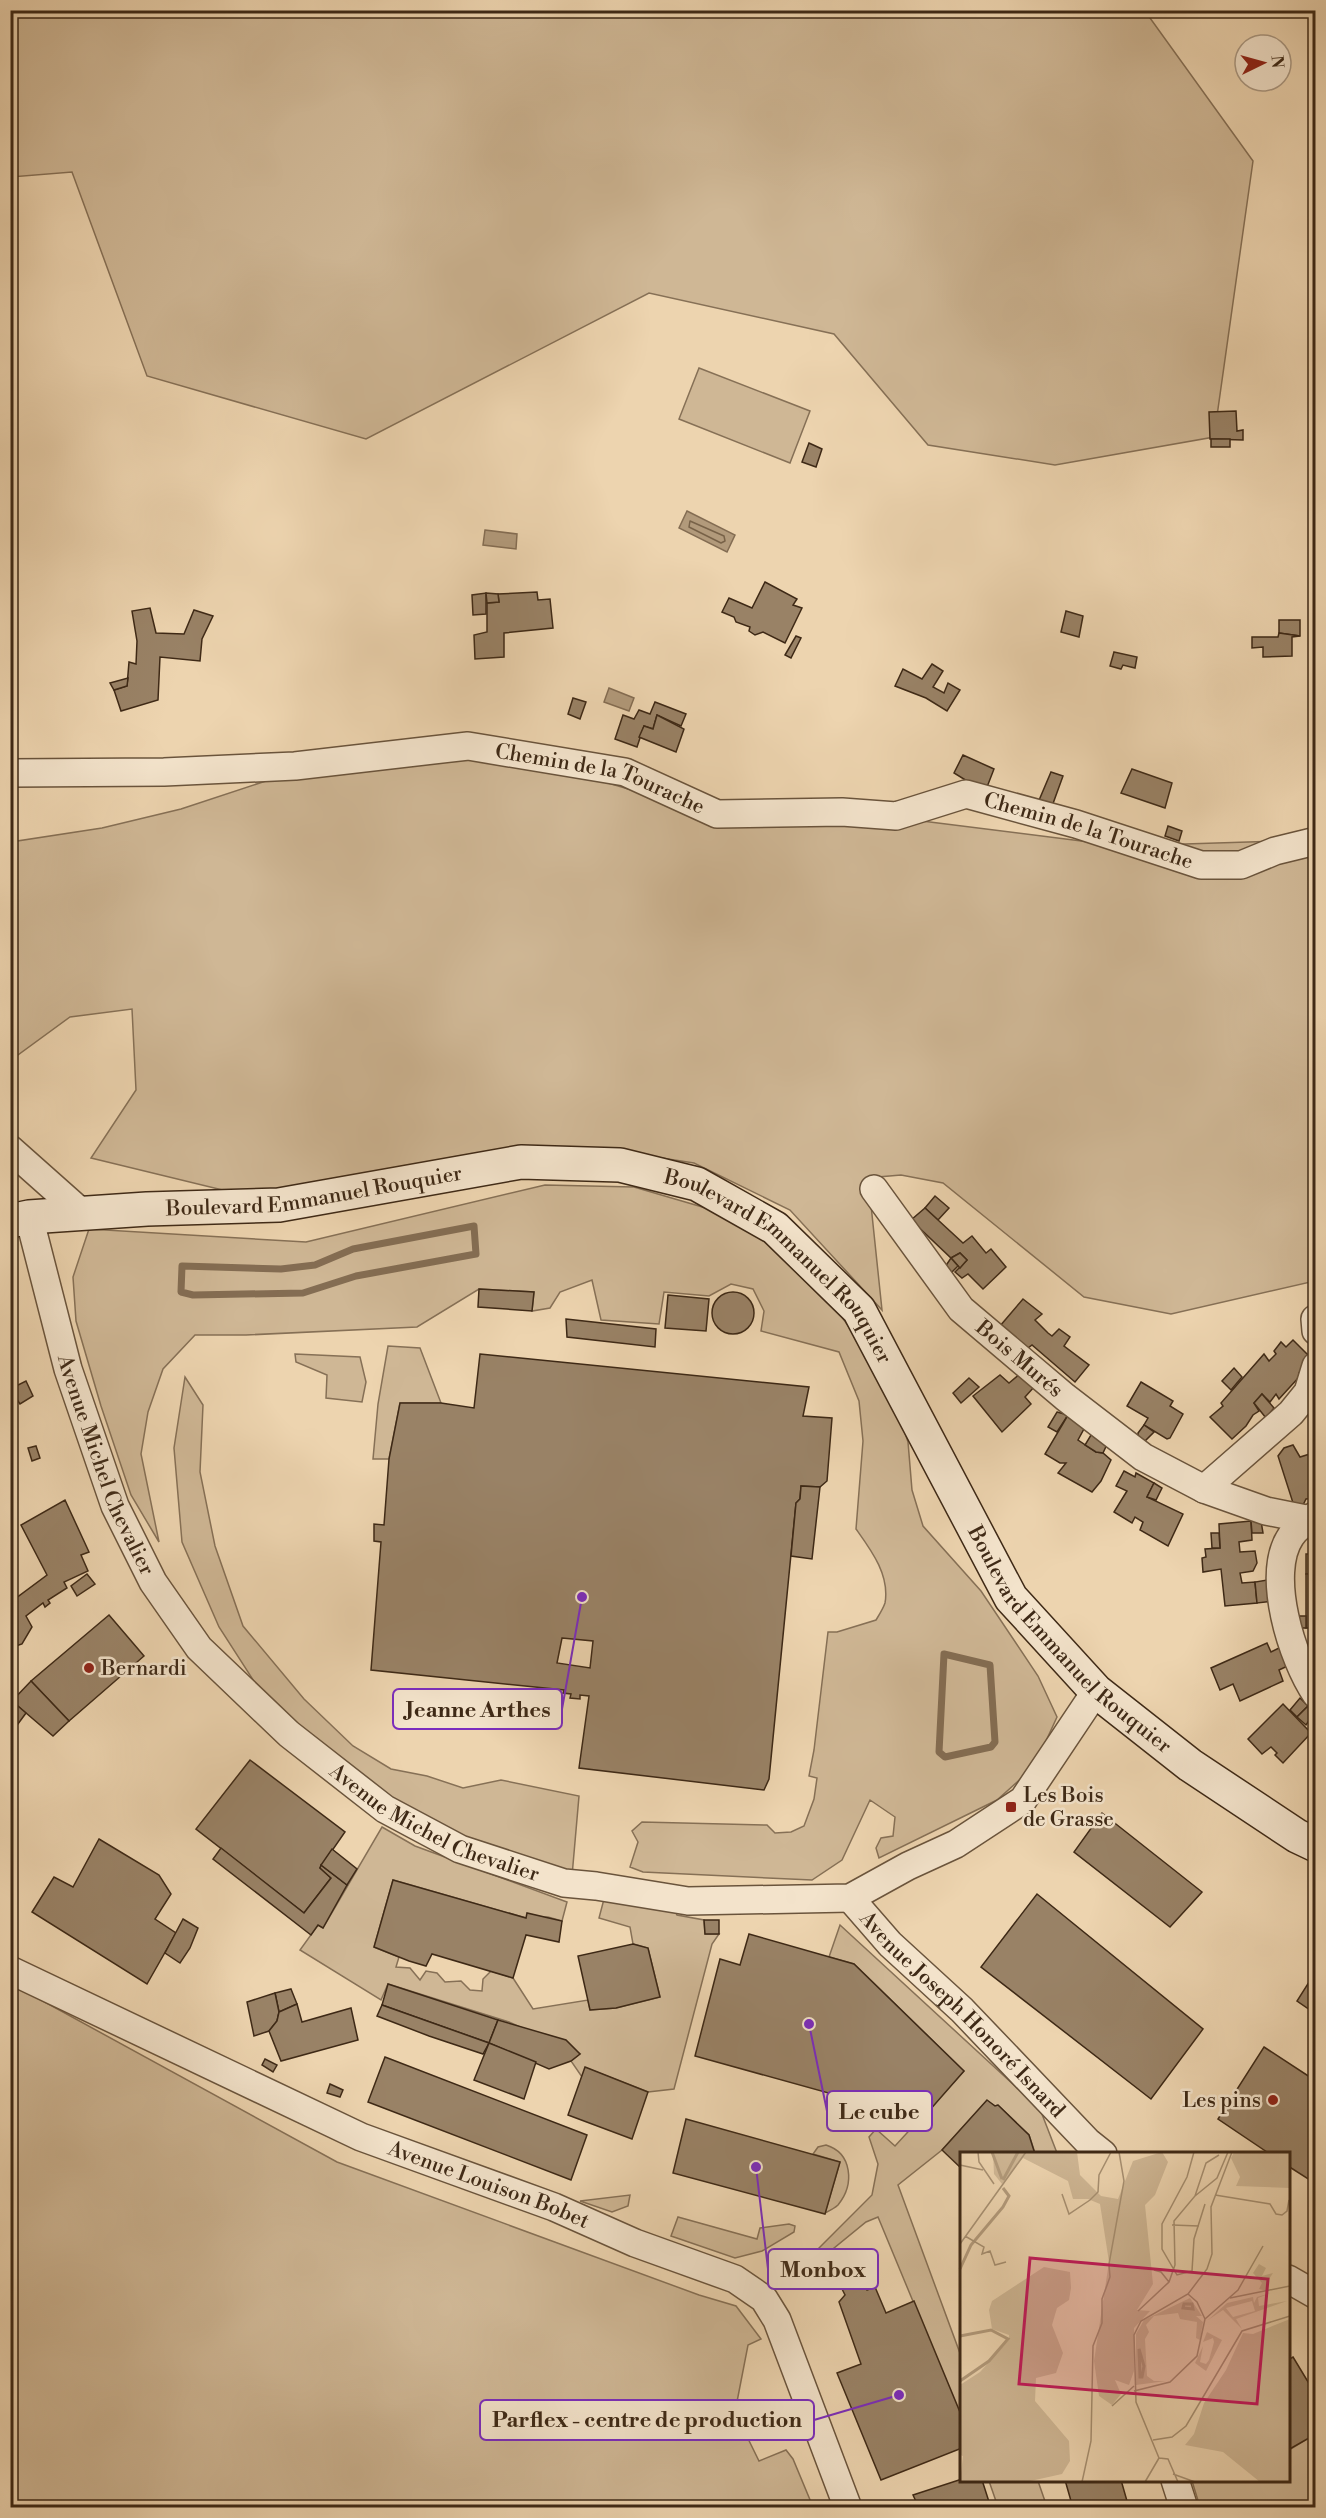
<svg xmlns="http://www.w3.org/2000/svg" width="1326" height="2518" viewBox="0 0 1326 2518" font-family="'Libre Bodoni',serif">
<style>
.green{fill:#cfb795;stroke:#867056;stroke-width:1.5}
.water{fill:#b29a7b;stroke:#846d53;stroke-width:1.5}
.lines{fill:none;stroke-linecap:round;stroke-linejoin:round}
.shore{stroke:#786248;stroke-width:1.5}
.stream{stroke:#846d53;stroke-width:7}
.building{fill:#998266;stroke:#3e2916;stroke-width:1.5;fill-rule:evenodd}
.street-casing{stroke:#6a543c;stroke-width:30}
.secondary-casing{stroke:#3e2916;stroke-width:36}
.street{stroke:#f3e3cb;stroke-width:27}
.secondary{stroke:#f3e3cb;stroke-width:33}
.poi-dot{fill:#8f2418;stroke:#f3e3cb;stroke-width:2}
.labels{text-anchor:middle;stroke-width:5;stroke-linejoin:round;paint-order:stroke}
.street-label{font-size:21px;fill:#3e2916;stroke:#f3e3cb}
.poi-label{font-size:21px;fill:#3e2916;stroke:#f3e3cb;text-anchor:start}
.inset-river{fill:none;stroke:#b29a7b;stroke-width:3}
.inset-road{fill:none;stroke:#a79072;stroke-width:1.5}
.view{fill:#c2185b;fill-opacity:0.15;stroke:#c2185b;stroke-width:3}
.inset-edge{fill:none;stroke:#3e2916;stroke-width:3}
.leader{fill:none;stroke:#7b2cbf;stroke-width:2}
.callout-dot{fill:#7b2cbf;stroke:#f3e3cb;stroke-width:2}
.callout{fill:#f3e3cb;stroke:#7b2cbf;stroke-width:2}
.callout-label{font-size:22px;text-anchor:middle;font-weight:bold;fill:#3e2916}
</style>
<rect width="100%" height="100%" fill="#edd4af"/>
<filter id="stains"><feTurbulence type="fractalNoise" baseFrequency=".00333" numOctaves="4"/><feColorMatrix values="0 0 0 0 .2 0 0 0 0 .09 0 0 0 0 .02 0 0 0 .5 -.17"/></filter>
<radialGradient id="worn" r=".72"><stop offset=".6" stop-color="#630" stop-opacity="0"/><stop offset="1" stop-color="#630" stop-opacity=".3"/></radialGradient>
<g class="green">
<polygon points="11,10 1145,11 1253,161 1214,437 1055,465 928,445 834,334 649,293 366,439 147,376 72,172 11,177"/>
<polygon points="699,368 810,411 790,463 679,419"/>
<polygon points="511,754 742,823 922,821 1121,846 1315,840 1315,1281 1171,1314 1084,1297 943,1183 901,1175 878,1177 871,1205 882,1310 790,1210 694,1163 596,1148 508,1152 243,1195 91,1158 136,1090 132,1009 70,1017 11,1060 11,842 102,828 181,809 302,769"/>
<path d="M545,1185L634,1187L716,1211L788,1254L840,1314L890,1387L908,1442L912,1490L923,1526L981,1591L1038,1676L1057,1717L1034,1767L997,1800L879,1858L876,1848L881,1838L893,1836L895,1817L870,1800L842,1860L812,1880L643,1872L630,1867L638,1842L632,1831L642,1822L767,1825L775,1833L791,1832L804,1826L814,1799L817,1778L809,1776L814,1750L828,1632H837L876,1620C879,1615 883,1609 885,1603C890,1575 871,1550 856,1529L863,1441L859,1401L839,1352L761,1331L764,1311L753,1289L731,1284L709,1296L664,1292L659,1324L601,1320L592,1280L560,1292L550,1308L532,1311L534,1292L479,1289L417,1327L246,1335H195L163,1369L148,1412L141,1454L159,1542L131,1495L101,1406L76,1321L73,1277L89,1229L306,1242Z"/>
<polygon points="388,1346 420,1348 441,1403 400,1403 389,1459 373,1459 378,1404"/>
<polygon points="295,1354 360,1357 366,1382 362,1402 326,1398 327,1375 296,1362"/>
<polygon points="185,1377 203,1405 200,1472 215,1546 243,1626 304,1699 353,1746 391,1769 427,1776 463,1788 501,1780 579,1796 572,1876 465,1841 377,1791 268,1703 219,1627 182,1542 174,1448"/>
<polygon points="382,1827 415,1846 567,1902 562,1921 548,1917 526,1918 393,1880 374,1947 399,1957 396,1967 410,1968 420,1980 426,1971 437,1973 445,1982 461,1981 470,1990 482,1991 483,1979 491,1971 513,1978 533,2009 588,2000 590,2010 616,2008 660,1997 648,1948 633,1944 630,1927 599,1918 604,1899 672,1903 677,1915 704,1920 705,1934 719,1934 712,1944 674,2089 648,2092 586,2068 582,2077 571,2061 580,2054 509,2022 388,1984 381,2000 300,1950 318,1925 323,1928"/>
<path d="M840,1925L1040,2109L1057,2153H1035L1029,2135L998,2105L995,2106L987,2101L942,2150L898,2185L961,2356V2417L878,2217L866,2222L801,2275L793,2274L799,2267L774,2290V2268C784,2257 798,2253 813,2254L872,2195L878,2164L869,2137L876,2129L895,2146L964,2071L854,1964L829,1957Z"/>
<polygon points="10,1983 337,2162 699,2295 736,2306 761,2339 748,2345 735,2412 759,2461 786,2450 793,2459 813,2507 11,2507"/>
<path d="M826,2145C852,2153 855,2184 838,2205C835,2208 829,2211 825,2213L840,2162L813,2154L818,2147Z"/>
<polygon points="630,2195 628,2206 612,2212 580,2201"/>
<polygon points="678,2217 757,2239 760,2228 789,2224 795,2226 794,2232 762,2251 735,2258 671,2236"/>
<polygon points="1315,2434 1315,2507 1293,2507 1276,2502 1258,2507 1200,2507 1192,2481 1288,2480 1289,2450"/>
<polygon points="989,2481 1038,2481 1047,2507 998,2507"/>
</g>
<g class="water">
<polygon points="687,511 735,535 727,552 679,528"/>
<polygon points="485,530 517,534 516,549 483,545"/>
<polygon points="609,688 634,698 629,711 604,702"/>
</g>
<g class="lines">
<polygon class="shore" points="690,521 724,536 725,541 721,543 689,527"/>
<g class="stream">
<polygon points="474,1226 476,1254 356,1276 303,1293 193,1295 181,1292 182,1266 281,1269 315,1265 353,1249"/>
<polygon points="944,1654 990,1665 995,1742 991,1747 945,1757 939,1752"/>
</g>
</g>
<g class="building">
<polygon points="1236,411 1237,431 1243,430 1243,440 1210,439 1209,412"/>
<rect x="1211" y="439" width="19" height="8"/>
<polygon points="809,443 822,449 816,467 802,462"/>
<polygon points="765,582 797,599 793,605 802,608 785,643 763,632 755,635 749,631 750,627 736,622 734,617 722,612 729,598 752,608"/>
<polygon points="537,592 538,600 550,599 553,628 504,633 504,657 475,659 474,635 487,632 487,603 499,602 498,594"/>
<polygon points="486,593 486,614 473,615 472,595"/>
<polygon points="486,593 498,594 499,602 487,603"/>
<polygon points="150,608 156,633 184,634 194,610 213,616 202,639 200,661 160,657 158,700 121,711 114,690 127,686 129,662 136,664 137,641 132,611"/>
<polygon points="1066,611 1083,616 1079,637 1061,632"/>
<polygon points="1279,620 1300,620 1300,636 1279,633"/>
<polygon points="1279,633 1300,636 1292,637 1292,656 1263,657 1263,647 1252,648 1252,637 1278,637"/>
<polygon points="796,636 801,638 791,658 785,655"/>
<polygon points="1114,652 1137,657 1135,668 1123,665 1121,669 1110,666"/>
<polygon points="932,664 943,671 933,687 944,693 948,683 960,690 947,711 926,698 895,686 903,669 922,679"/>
<polygon points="128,678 127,686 114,690 110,683"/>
<polygon points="573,698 586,702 580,719 568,714"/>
<polygon points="655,702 686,714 681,726 657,715 653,729 644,726 637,747 615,739 623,715 634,719 639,710 650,714"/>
<polygon points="657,715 684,729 676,752 639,737 644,726 653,729"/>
<polygon points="963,755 994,769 987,787 967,781 954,773"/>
<polygon points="1132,769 1172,783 1165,808 1121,793"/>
<polygon points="1051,772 1063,776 1051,809 1037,805"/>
<polygon points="1168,826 1182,831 1179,841 1165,836"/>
<polygon points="935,1196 949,1208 938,1220 925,1208"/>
<polygon points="925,1208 963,1243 972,1236 986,1253 991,1249 1006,1267 983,1289 968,1274 962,1278 955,1272 967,1260 960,1253 951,1258 911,1220"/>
<polygon points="960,1253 967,1260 960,1268 951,1258"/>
<polygon points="951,1258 958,1266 951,1273 945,1267"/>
<polygon points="479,1289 534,1292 532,1311 478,1307"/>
<circle cx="733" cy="1313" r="21"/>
<polygon points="668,1295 709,1299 706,1331 665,1328"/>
<polygon points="1023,1299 1042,1314 1035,1320 1048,1333 1052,1336 1059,1329 1070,1337 1064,1346 1089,1365 1075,1382 1032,1345 1028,1348 1000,1326"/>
<polygon points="566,1319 656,1329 655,1347 567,1337"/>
<polygon points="1293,1340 1313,1360 1299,1373 1300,1376 1279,1399 1276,1394 1270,1402 1262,1394 1254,1403 1259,1411 1253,1415 1246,1426 1232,1439 1210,1417 1223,1406 1221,1403 1264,1354 1269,1361 1276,1354 1274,1351 1281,1342 1286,1347"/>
<path d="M480,1354L809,1387L803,1416L832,1418L827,1481L820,1487L801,1486L800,1499L796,1503L769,1779L764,1790L579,1768L589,1696L580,1695V1699L570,1698L571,1694L563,1693L564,1690L371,1670L381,1542L374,1541V1524L384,1525L389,1459L400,1403H441L474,1408ZM562,1638L593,1641L590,1668L557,1663Z"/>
<polygon points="1234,1368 1242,1377 1231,1390 1222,1381"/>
<polygon points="1021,1373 1034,1387 1025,1397 1031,1404 1002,1432 973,1396 1000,1375 1009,1383"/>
<polygon points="969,1378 979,1387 961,1403 953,1393"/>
<polygon points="26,1381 33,1396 20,1404 10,1389"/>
<polygon points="1141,1382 1173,1401 1170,1406 1183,1414 1170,1438 1167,1439 1144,1425 1148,1418 1127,1406"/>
<polygon points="1262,1394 1274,1408 1266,1418 1254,1403"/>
<polygon points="1057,1412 1068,1415 1057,1432 1048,1427"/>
<polygon points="1068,1415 1085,1427 1078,1440 1096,1452 1103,1453 1111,1460 1101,1481 1092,1492 1058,1473 1066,1463 1060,1463 1045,1454"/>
<polygon points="1144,1425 1154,1432 1143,1443 1138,1439 1138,1433"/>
<polygon points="1094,1430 1109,1440 1103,1453 1096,1452 1085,1445"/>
<polygon points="1293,1445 1300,1457 1316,1452 1316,1481 1311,1482 1314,1498 1306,1499 1303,1505 1294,1506 1278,1456 1284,1448"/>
<polygon points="36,1446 40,1458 32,1461 28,1448"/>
<polygon points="1124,1471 1135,1477 1136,1473 1154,1483 1147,1497 1183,1514 1168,1546 1140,1530 1143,1522 1135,1517 1132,1523 1114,1512 1127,1491 1116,1486"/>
<polygon points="1154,1483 1162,1488 1156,1500 1147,1497"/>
<polygon points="801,1486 820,1487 812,1559 791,1556 796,1503 800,1499"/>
<polygon points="65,1500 89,1552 81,1555 88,1571 64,1582 67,1588 48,1600 50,1603 45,1607 43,1603 26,1616 32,1627 22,1644 13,1647 10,1651 10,1594 16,1598 47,1575 21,1525"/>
<polygon points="1251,1521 1252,1540 1239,1542 1240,1552 1255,1551 1257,1563 1253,1571 1240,1573 1242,1583 1255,1582 1257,1603 1225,1606 1221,1569 1203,1572 1202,1558 1206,1557 1205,1549 1220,1548 1219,1524"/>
<polygon points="1251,1521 1261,1521 1263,1533 1252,1533"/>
<polygon points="1211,1533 1219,1533 1220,1548 1212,1548"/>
<rect x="1306" y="1554" width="10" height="20"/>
<polygon points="87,1574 95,1584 77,1596 71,1586"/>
<rect x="1306" y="1574" width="10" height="54"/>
<polygon points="1273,1579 1275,1601 1257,1603 1255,1582"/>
<polygon points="109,1615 144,1656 69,1721 31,1681"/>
<polygon points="1292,1616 1306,1616 1306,1628 1291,1628"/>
<polygon points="1267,1643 1271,1652 1283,1646 1292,1664 1279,1670 1283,1681 1240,1701 1233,1684 1220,1690 1211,1668"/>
<polygon points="31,1681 69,1721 53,1736 12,1701"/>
<polygon points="1300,1698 1308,1706 1297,1717 1290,1710"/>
<polygon points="12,1701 26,1713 15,1728 10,1724"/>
<polygon points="1283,1704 1311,1733 1283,1763 1275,1755 1277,1753 1271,1747 1262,1754 1248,1739"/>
<polygon points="1308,1706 1315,1712 1306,1725 1297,1717"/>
<polygon points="250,1760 345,1832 320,1868 331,1878 304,1913 196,1829"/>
<polygon points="1102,1813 1202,1892 1170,1927 1074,1852"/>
<polygon points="99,1839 159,1875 171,1894 155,1919 176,1933 147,1984 32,1912 54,1877 73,1887"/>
<polygon points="221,1848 304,1913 331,1878 320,1868 321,1865 347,1885 323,1928 318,1925 311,1935 213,1859"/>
<polygon points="332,1849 357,1869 347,1885 321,1865"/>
<polygon points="393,1880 526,1918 527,1913 562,1921 559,1942 526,1935 513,1978 432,1954 426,1966 409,1961 374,1947"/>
<polygon points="1037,1894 1203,2029 1151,2099 981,1967"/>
<polygon points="183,1919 198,1928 190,1948 180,1963 165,1953"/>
<polygon points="704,1920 719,1920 719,1934 705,1934"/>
<polygon points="749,1934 854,1964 964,2071 922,2119 695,2056 720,1959 740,1965"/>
<polygon points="633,1944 648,1948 660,1997 616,2008 590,2010 578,1956"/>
<polygon points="1316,1971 1316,2014 1297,2001"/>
<polygon points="388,1984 498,2020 489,2043 382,2005"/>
<polygon points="291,1989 297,2004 279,2012 275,1993"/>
<polygon points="275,1993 279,2012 277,2021 269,2031 254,2036 247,2002"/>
<polygon points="297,2004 302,2022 351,2008 358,2040 281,2061 269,2031 277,2021 279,2012"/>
<polygon points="382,2005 489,2043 483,2054 429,2036 377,2016"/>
<polygon points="498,2020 566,2040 580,2054 571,2061 549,2069 489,2043"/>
<polygon points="489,2043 536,2062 524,2099 474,2080"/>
<polygon points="1264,2047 1316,2081 1316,2184 1288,2166 1288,2154 1270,2154 1218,2119"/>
<polygon points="385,2057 587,2135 571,2180 368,2102"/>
<polygon points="265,2059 277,2065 273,2072 262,2065"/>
<polygon points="585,2067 648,2092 632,2139 568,2115"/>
<polygon points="330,2084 343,2090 340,2097 327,2093"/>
<polygon points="987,2100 995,2106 998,2105 1029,2135 1035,2154 962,2154 962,2169 942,2150"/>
<polygon points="686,2119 840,2162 825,2214 673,2173"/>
<polygon points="860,2271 867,2281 865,2287 867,2290 875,2287 886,2313 914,2301 962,2417 962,2448 881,2480 837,2373 861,2364 839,2302 845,2295 842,2289"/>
<polygon points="1293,2357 1316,2395 1316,2434 1288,2450 1288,2360"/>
<polygon points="962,2479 982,2480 991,2508 919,2508 913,2495"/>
<polygon points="1065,2480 1121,2480 1129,2508 1073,2508"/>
</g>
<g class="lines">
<g class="street-casing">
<g id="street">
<path id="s1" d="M10,773L164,772L295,766L468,746L625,772L717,814L842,812L896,816L966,794L1076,824L1201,865H1241L1275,851L1316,841"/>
<polyline points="10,1149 82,1213"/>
<path id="s2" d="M874,1189L961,1309L1065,1397L1143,1457L1204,1489L1266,1511L1316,1521"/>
<path id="s3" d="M29,1217L68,1369L115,1506L153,1582L199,1648L289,1734L385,1809L460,1849L564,1883L596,1886L688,1901L850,1898L908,1866L956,1844L1023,1800L1096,1691"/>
<polyline points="1315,1319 1316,1331"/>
<polyline points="1204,1489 1291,1413 1308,1392 1316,1366"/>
<path d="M1316,1515C1308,1520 1296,1528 1291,1536C1265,1574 1292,1659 1316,1694"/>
<path id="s4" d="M850,1898L890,1944L962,2010L1088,2142L1103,2154"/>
<path id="s5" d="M10,1970L361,2137L554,2207L635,2243L735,2279L764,2299L777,2320L848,2508"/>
<polyline points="1288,2279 1316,2295"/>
<polyline points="1175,2480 1184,2508"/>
</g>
</g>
<g class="secondary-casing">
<g id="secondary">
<path id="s6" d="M10,1221L29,1217L147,1209L279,1205L521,1162L620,1165L697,1184L775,1228L859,1310L1011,1598L1096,1691L1190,1765L1297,1836L1316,1845"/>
</g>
</g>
<use href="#street" class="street"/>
<use href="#secondary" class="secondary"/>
</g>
<g class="poi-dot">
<circle cx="89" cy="1668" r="6"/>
<rect x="1005" y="1801" width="12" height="12" rx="3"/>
<circle cx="1273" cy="2100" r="6"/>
</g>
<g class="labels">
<g class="street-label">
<text dy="7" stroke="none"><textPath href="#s1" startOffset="596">Chemin de la Tourache</textPath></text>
<text dy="7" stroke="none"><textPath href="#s1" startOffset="1100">Chemin de la Tourache</textPath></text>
<text dy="7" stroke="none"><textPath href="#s6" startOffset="306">Boulevard Emmanuel Rouquier</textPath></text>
<text dy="7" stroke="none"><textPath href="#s6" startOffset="810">Boulevard Emmanuel Rouquier</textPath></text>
<text dy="7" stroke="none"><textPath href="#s2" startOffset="225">Bois Murés</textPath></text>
<text dy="7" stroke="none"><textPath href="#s3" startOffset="260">Avenue Michel Chevalier</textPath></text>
<text dy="7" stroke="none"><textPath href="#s6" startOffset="1296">Boulevard Emmanuel Rouquier</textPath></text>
<text dy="7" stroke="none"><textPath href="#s3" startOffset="764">Avenue Michel Chevalier</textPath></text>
<text dy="7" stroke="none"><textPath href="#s4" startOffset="162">Avenue Joseph Honoré Isnard</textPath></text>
<text dy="7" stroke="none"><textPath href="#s5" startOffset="525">Avenue Louison Bobet</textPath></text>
</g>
<g class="poi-label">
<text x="101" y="1675">Bernardi</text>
<text x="1023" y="1802">Les Bois<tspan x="1023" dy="24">de Grasse</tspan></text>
<text x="1261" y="2107" text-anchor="end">Les pins</text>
</g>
</g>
<g transform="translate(960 2152)">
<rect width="330" height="330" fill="#edd4af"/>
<path d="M33,0H117L120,23L141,44L158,47L173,9L202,0L208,10L195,43L185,53L193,132L177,158L190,159L174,176V219L169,233L155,228L161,242L152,253L139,244L134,209L149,110L140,52L128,47H113L108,29L63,6L42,32L34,22ZM274,0H330V36L276,34L280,25L271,6ZM299,112L306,116L302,124L313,121L306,132L307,139L299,137L302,131L293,121ZM84,115L110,120L111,136L109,148L97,156L92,173L103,201L96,221L76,226L75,249L109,289L110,309L102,322L66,330H0L3,304L0,303V233L20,220L49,188V183L32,177L29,158L32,149ZM311,141L298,146L299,154L327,149L276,167L282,177L263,158L248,168L267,151L293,145L294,151L297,145ZM292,149L295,159L273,165L266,156ZM230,146L242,164H236L243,170L240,188L236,186L237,170L220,167L218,161L194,164L186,173L189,180L185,187L187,224L194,229H206L176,233V182L184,168ZM330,167V330H300L263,300L225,293L234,282L244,251L266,218L283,181L293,182ZM247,180L262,188L246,219L235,211L243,194L240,210L246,212L249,208L254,190L253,186L243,190Z" fill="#cfb795" fill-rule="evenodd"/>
<path class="inset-river" d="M32,0L42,27M43,28L58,0M0,117L11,93L43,55L49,44L43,36M224,152H232L233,157L223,156ZM0,184L31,178L48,187L29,209L0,229M179,197L184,214L182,225H180Z"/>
<path class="inset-road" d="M18,0L19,10L34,32M234,0L227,25L202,72V97L217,123L232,119L234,87L245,52M0,13L23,18M102,42L109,62L130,48L138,40L139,23L151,0M255,43L310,52L316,62L322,63L327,59L329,48M235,44L257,26L268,0M212,73L239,74M5,84L24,95L22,102L30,99L35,113L46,110M0,92L66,0M194,118L201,120L209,130M270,146L330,134M178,159L209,130L215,113L214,69L235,44L246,11L259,3M245,167L278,138L303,94M174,239L210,230L237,204L245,167L237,150L228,142M152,254L174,234M193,288L212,285L226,274L282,179L330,164M199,306L176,250L174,183L181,169L228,142L247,117L252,102L251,55L272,0M199,306L208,307L218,330M213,322L235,330M122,330L131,289L133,194L142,171V147L150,125L149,112L164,29L159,0M185,330L199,306"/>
<path class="view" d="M70,106L308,127L297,252L59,232Z"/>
<rect width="330" height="330" class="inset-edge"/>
</g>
<path class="leader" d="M582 1597L562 1709M809 2024L827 2111M756 2167L768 2269M899 2395L814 2420"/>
<g class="callout-dot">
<circle cx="582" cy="1597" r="6"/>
<circle cx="809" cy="2024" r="6"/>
<circle cx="756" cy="2167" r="6"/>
<circle cx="899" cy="2395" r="6"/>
</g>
<g class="callout">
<rect x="393" y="1689" width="169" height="40" rx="6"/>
<rect x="827" y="2091" width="105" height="40" rx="6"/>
<rect x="768" y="2249" width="110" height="40" rx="6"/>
<rect x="480" y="2400" width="334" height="40" rx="6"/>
</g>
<g class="callout-label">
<text x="478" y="1717">Jeanne Arthes</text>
<text x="879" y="2119">Le cube</text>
<text x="823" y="2277">Monbox</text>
<text x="647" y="2427">Parflex - centre de production</text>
</g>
<rect width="1326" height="2518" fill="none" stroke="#edd4af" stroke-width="36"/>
<rect x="12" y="12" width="1302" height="2494" fill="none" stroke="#3e2916" stroke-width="3"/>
<rect x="18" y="18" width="1290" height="2482" fill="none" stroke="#3e2916" stroke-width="1.5"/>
<g transform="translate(1263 63) rotate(85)"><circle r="28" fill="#f3e3cb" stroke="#ab9983" stroke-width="1.5"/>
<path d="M0-4.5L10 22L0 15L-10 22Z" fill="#8f2418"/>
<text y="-9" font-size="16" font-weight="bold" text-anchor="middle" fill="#3e2916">N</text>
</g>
<rect width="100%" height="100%" filter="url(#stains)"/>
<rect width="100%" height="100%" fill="url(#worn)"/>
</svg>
